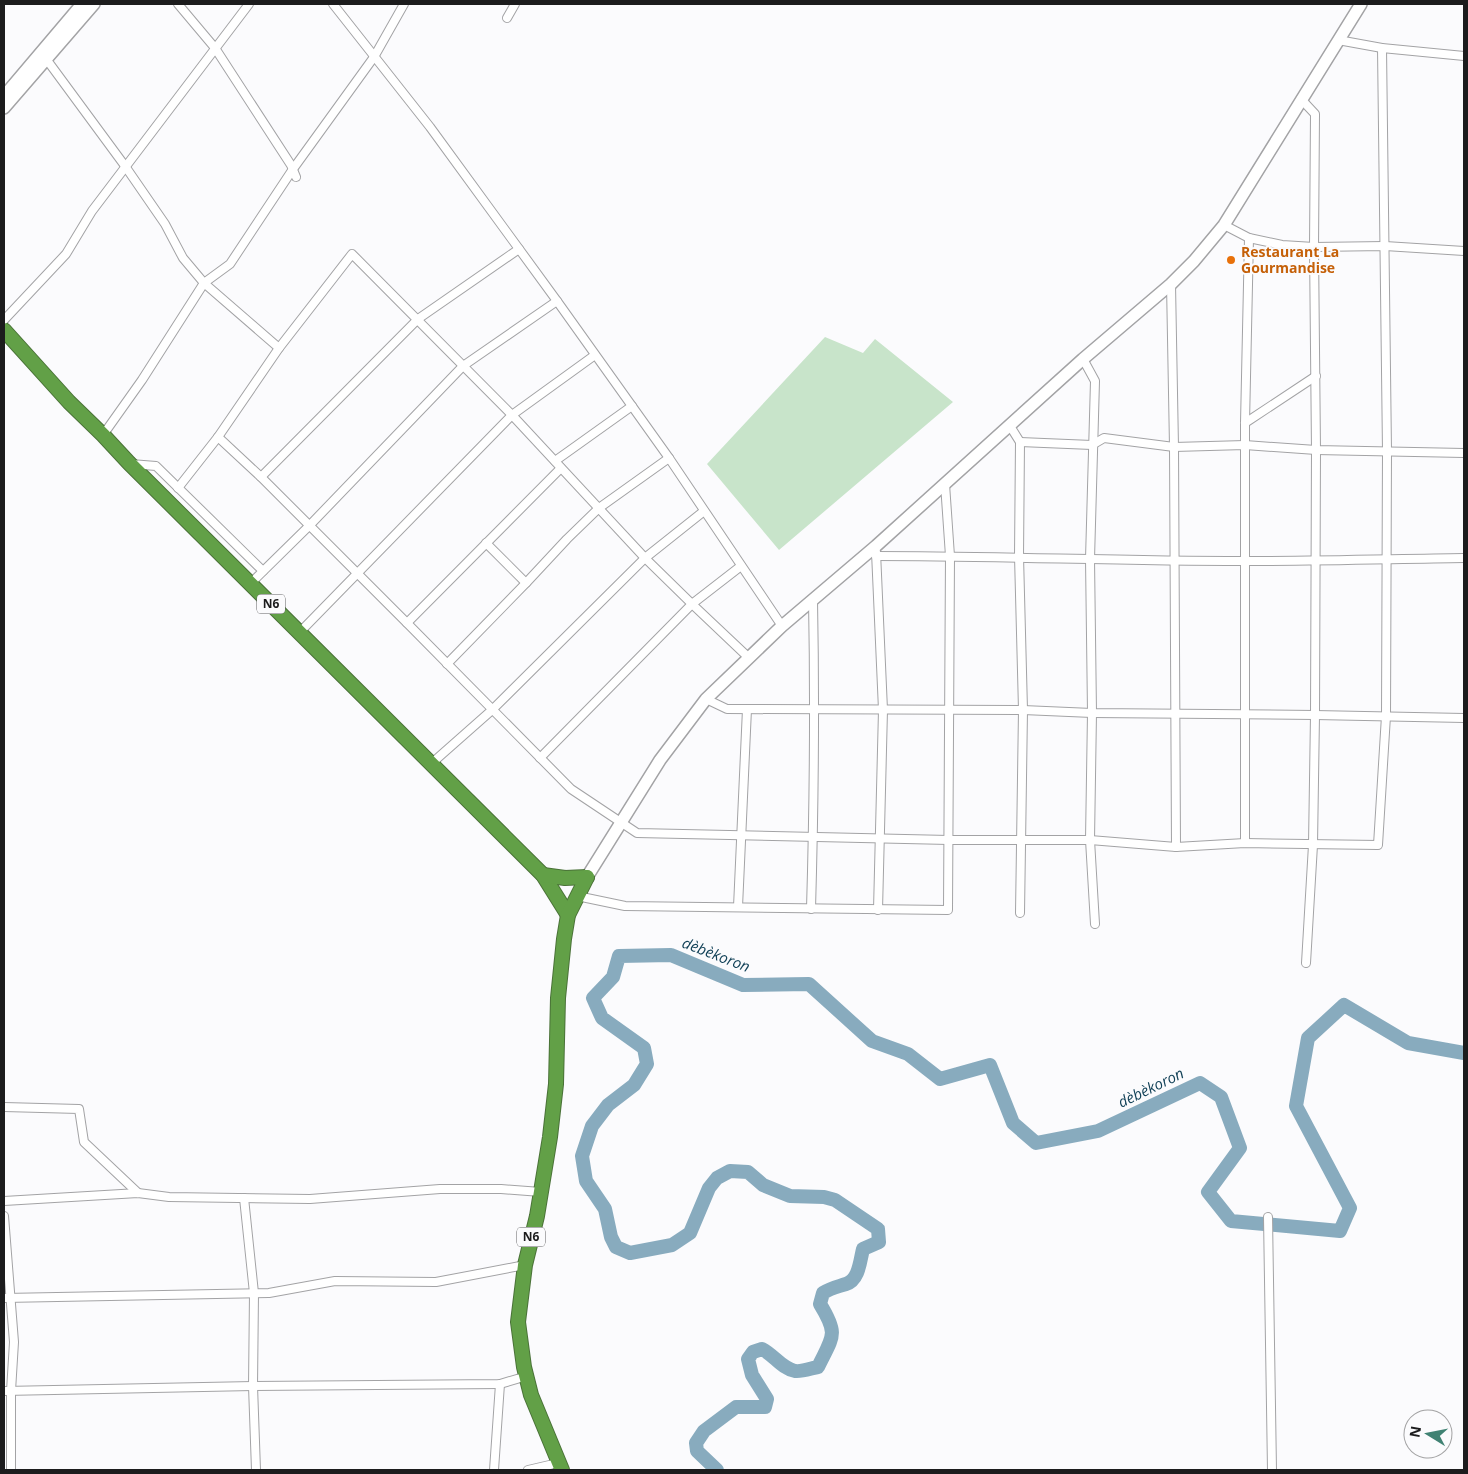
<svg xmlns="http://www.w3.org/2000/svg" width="1468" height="1474" viewBox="0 0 1468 1474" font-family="'Open Sans',sans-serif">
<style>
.green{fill:#c8e4ca}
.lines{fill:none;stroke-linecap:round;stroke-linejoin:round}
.river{stroke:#88abbe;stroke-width:14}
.street-casing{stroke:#a3a3a5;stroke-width:10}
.secondary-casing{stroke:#a3a3a5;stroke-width:14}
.highway-casing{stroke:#4a7238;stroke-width:16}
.street{stroke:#fff;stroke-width:8}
.secondary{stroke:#fff;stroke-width:11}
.highway{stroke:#62a047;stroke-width:14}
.food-dot{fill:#e8710a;stroke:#fbfbfd;stroke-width:2}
.labels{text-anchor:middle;stroke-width:4;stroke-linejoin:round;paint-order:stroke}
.shield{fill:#fbfbfd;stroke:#5f5f60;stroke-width:1}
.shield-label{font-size:12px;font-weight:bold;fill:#1c1c1d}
.food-label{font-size:14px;font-weight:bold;fill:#c56008;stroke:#fbfbfd;text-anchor:start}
.water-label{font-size:15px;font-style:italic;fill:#144359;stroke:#fbfbfd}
</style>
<rect width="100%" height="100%" fill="#fbfbfd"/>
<polygon class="green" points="825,337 863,353 875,339 953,402 779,550 707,464"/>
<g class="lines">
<path class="river" d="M717,1470L697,1451L696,1443L704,1431L736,1407H765L767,1399L752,1375L748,1359L753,1352L762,1349C774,1355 781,1368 795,1371C802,1372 812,1368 818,1367C833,1336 839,1335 820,1304L823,1293C831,1288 837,1287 846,1284C859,1280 860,1261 863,1249L879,1242L878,1229L835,1200L824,1197L790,1196L763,1185L748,1172L730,1171L717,1178L709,1188L690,1233L672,1245L630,1253L616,1247L611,1237L605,1209L586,1181L582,1156L592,1126L608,1105L634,1085L647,1064L644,1048L602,1018L593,998L613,977L619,956L671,955L743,985L809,984L872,1041L908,1054L940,1079L990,1065L1013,1123L1036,1143L1098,1131L1200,1083L1221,1097L1240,1148L1208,1192L1231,1221L1340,1231L1350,1208L1296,1106L1308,1038L1344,1005L1408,1043L1464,1053"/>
<g class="street-casing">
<g id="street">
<polyline points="178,4 215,48 291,165 296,177"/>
<polyline points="333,4 430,127 557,301 669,458 782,626"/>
<polyline points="507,18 515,4"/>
<polyline points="1338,40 1382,48 1464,56"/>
<polyline points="44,56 125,166 165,224 183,258 204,283 279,348"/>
<polyline points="1301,99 1315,114 1314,247 1316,450 1315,715 1313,845 1306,963"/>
<polyline points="1224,225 1249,238 1282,245 1314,247 1385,246 1464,251"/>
<polyline points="1171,284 1174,447 1176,847"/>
<polyline points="4,320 66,254 92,211 249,4"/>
<polyline points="1083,359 1095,381 1090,559 1092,713 1090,840 1095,924"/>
<polyline points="1245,423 1316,376"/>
<polyline points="1010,426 1020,442 1019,556 1023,710 1020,913"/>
<polyline points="103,435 142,380 204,283 230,264 293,169 374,57 404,4"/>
<polyline points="218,437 261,477 407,623 571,789 637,833 949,840 1090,840 1176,847 1245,843 1378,845 1386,716 1387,451 1382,48"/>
<polyline points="1020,442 1092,445 1104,438 1174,447 1245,445 1316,450 1464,453"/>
<polyline points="555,461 632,406"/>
<polyline points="131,464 156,466 263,571"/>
<polyline points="261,477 418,319 519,249"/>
<polyline points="178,488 218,437 279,348 352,254 512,415 645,558 692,604 748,657"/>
<polyline points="486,543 526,583"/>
<polyline points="876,552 883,710 878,910"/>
<path d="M876,556C999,556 1121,561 1244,561C1318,561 1391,559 1464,558"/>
<polyline points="251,583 309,526 463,366 557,301"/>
<polyline points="407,623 561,468"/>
<polyline points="300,632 512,415 595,355"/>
<polyline points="447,664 526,583 567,539 599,508 669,458"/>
<polyline points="706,699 727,709 1023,710 1092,713 1315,715 1464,718"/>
<polyline points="540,758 692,604 741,566"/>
<polyline points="432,763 492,710 645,558 704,511"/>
<polyline points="1245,843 1245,423 1249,238"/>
<polyline points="577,896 625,906 948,910 950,556 945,484"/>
<polyline points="738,907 747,709"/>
<path d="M811,909C814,806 815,703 813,600"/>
<polyline points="4,1107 79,1109 84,1142 138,1193"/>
<polyline points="244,1198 254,1293 253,1386 256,1470"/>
<polyline points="4,1201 138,1193 169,1197 310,1199 440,1189 501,1189 541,1192"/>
<polyline points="4,1216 14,1342 11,1391 11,1470"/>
<polyline points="1268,1217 1272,1470"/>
<polyline points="4,1298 269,1293 335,1281 436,1282 525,1265"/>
<polyline points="4,1391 253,1386 500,1384 527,1376"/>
<polyline points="494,1470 500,1384"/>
<polyline points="528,1470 558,1463"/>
</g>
</g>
<g class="secondary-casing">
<g id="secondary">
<polyline points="4,96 82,4"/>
<polyline points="4,108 94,4"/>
<polyline points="587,877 660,760 706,699 782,626 876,546 1083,359 1171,284 1194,261 1224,225 1361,4"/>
</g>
</g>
<g class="highway-casing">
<g id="highway">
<polyline points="4,330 69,402 103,435 129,463 543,875 568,915"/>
<polyline points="543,875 565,878 587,877"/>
<polyline points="562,1470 531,1395 524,1367 518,1322 525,1265 537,1216 550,1137 556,1084 558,998 564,939 568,915 587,877"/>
</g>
</g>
<use href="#street" class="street"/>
<use href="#secondary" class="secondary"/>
<use href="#highway" class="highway"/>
</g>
<circle class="food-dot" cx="1231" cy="260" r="5"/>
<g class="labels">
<g class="shield">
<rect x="257" y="594.5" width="28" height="19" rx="4"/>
<rect x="517" y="1227.5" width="28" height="19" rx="4"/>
</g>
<g class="shield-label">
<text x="271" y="608">N6</text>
<text x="531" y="1241">N6</text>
</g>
<g class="food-label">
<text x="1241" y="257">Restaurant La<tspan x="1241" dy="16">Gourmandise</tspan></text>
</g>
<g class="water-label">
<text transform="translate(716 955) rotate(21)" y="5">dèbèkoron</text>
<text transform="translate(1151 1088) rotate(-26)" y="5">dèbèkoron</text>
</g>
</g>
<rect width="1468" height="1474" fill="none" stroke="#1c1c1d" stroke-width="10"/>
<g transform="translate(1428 1434) rotate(280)"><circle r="24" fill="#fbfbfd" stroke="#a2a2a3"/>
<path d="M0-4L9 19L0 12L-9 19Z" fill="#408273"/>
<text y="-8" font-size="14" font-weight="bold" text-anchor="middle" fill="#1c1c1d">N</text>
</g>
</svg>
